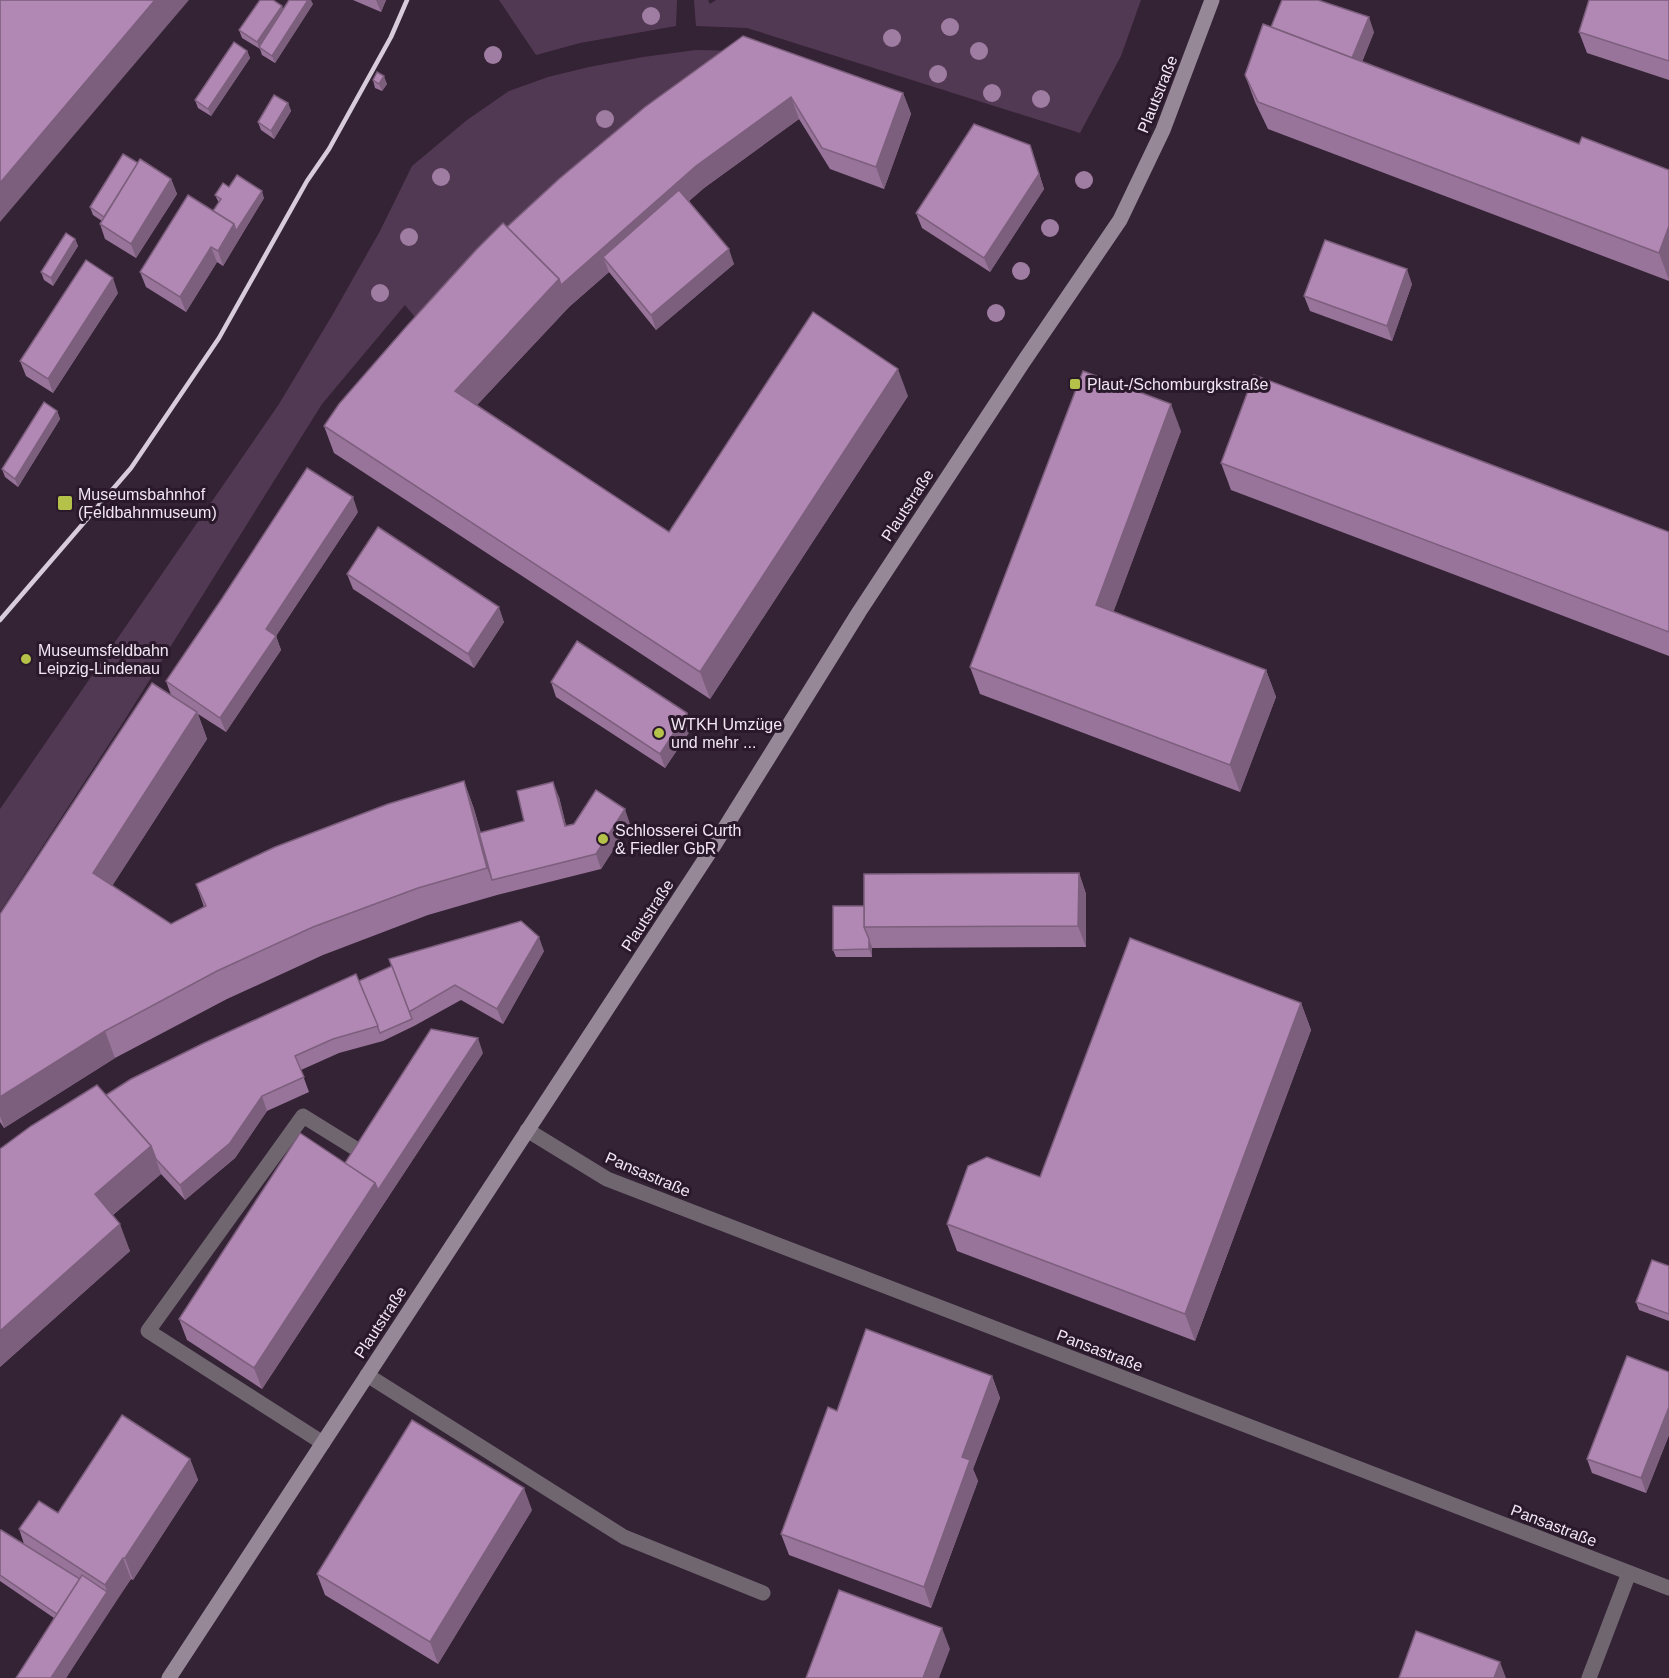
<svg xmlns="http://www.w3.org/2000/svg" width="1669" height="1678" viewBox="0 0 1669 1678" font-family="Arial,sans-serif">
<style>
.green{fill:#523953}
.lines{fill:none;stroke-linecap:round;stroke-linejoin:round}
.service{stroke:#706670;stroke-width:15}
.minor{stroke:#706670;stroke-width:15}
.secondary{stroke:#978898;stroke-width:15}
.rail{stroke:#d9ccda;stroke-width:4.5}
.tree{fill:#9f7ca1}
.wall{fill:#98749a}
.shaded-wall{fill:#7c5e7d}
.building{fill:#b187b3;stroke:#7c5e7d;stroke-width:1.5}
.poi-dot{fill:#b5c24a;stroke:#2a182b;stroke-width:2}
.labels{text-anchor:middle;stroke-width:6;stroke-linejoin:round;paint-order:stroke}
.street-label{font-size:16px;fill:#f2e6f3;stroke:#2a182b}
.poi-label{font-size:16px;fill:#f2e6f3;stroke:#2a182b;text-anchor:start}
</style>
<rect width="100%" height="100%" fill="#342235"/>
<g class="green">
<polygon points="499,0 677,0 676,26 580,43 536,55"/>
<polygon points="694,0 708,0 710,4 716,0 1141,0 1121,56 1080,133 747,28 696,26"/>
<polygon points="696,50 747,51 431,337 405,305 322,404 124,721 0,912 0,809 279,404 333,314 380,231 412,166 467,120 509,91 548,77 589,67 643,57"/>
</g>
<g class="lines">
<g class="service">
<polyline points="367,1375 624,1537 763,1593"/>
<polyline points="323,1443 148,1331 303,1116 353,1147"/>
</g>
<g class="minor">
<polyline points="527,1130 607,1179 1669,1588"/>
<polyline points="1589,1678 1629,1573"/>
</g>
<polyline class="secondary" points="169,1678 713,847 859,612 1022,364 1120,220 1163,130 1212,0"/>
<polyline class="rail" points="0,620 131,468 219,338 307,181 329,149 391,37 407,0"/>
</g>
<g class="tree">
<circle cx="651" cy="16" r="9"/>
<circle cx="950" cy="27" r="9"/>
<circle cx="892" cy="38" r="9"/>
<circle cx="979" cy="51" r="9"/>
<circle cx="493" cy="55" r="9"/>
<circle cx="938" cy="74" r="9"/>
<circle cx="992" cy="93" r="9"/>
<circle cx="1041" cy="99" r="9"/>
<circle cx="605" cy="119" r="9"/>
<circle cx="441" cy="177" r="9"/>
<circle cx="1084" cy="180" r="9"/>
<circle cx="1050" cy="228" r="9"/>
<circle cx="409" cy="237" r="9"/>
<circle cx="1021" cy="271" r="9"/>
<circle cx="380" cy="293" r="9"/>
<circle cx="996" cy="313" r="9"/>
</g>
<g class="wall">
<polygon points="353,0 386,0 381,12"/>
<polygon points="1669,0 1669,80 1587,53 1579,32"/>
<polygon points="313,4 275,63 262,55 260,49 242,38 239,30 283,10"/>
<polygon points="1271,27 1374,32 1362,62 1579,144 1669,170 1669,281 1268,129 1255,102 1245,75"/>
<polygon points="247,51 250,58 211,116 198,108 195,100"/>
<polygon points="373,80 387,84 382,91 375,88"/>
<polygon points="903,93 911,114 884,189 830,169 799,119 704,188 689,201 734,264 656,330 609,272 569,307 477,405 669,532 908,396 710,699 334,453 324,426 507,227 645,107"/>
<polygon points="288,103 291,111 274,139 261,130 258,122"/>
<polygon points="1030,145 1044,189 990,272 922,228 916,213"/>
<polygon points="138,163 171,179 177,194 136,258 105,239 100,224 102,221 93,215 90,207"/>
<polygon points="229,187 264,198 223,266 217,262 186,312 146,287 140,272 213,211 219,203 215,195"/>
<polygon points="75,239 78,246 53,286 44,280 41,272"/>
<polygon points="1412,284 1392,341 1310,311 1304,296"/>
<polygon points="118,293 53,393 26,376 20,361"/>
<polygon points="57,411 60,419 18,487 5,477 2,469"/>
<polygon points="1181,431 1113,612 1266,670 1276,697 1240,792 980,694 970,667"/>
<polygon points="1221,463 1669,532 1669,656 1231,490"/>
<polygon points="358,512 276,636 281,650 226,732 198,714 207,739 112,886 171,924 204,907 196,884 464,781 474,809 481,833 524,821 559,797 566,826 630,824 601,869 497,895 428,915 323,955 227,999 115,1058 4,1128 0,1122 0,914 171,695 166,681"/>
<polygon points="347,574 504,622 474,668 353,589"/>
<polygon points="551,682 687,713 692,728 665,768 556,697"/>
<polygon points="1079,873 1086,894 1086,947 872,948 872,947 872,957 836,957 833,950 864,906"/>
<polygon points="544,951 503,1024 461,1000 414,1026 414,1025 414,1026 383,1041 339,1053 301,1070 309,1092 267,1111 235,1158 185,1200 161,1174 113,1215 130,1251 0,1367 106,1095 359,981"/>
<polygon points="1301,1003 1311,1030 1195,1341 957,1251 947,1224 1040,1177"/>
<polygon points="483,1053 262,1389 187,1340 179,1319 345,1163"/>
<polygon points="1669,1266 1669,1321 1639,1310 1636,1302"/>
<polygon points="1669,1372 1669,1435 1646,1493 1592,1473 1587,1459"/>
<polygon points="992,1376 1000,1398 973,1469 978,1481 931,1608 789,1555 781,1534 837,1411"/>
<polygon points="190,1459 198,1480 133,1580 131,1579 112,1606 66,1678 16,1678 54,1618 0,1581 0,1531 24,1544 19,1529"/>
<polygon points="532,1510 438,1664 325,1595 317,1574"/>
</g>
<g class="shaded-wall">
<polygon points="155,0 189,0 0,222 0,183"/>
<polygon points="308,0 311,0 313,4 275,63 272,56"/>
<polygon points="376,0 386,0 381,12"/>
<polygon points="282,6 285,13 259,47 260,50 257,42"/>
<polygon points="1369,17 1374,32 1354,82 1349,67"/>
<polygon points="247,51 250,58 211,116 208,109"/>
<polygon points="384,76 387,84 382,91 379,84"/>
<polygon points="903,93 911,114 884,189 876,167"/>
<polygon points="791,97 799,119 704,188 613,268 603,257 609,272 569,307 465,418 455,391 559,279 696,166"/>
<polygon points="288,103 291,111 274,139 271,131"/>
<polygon points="1030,145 1044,189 990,272 984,258"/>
<polygon points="171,179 177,194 136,258 131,244"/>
<polygon points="262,191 264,198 239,239 236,231"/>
<polygon points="234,224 239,239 223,266 218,251"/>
<polygon points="1669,226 1669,280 1659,253"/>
<polygon points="75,239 78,246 53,286 51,278"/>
<polygon points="211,247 217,262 186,312 180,297"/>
<polygon points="729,249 734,264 656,330 651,315"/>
<polygon points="1407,269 1412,284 1392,341 1387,326"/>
<polygon points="113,278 118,293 53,393 48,379"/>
<polygon points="898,369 908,396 710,699 700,672"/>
<polygon points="1171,404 1181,431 1106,632 1096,605"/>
<polygon points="57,411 60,419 18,487 15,479"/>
<polygon points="353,497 358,512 276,636 281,650 226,732 220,718 266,629"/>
<polygon points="499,607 504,622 474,668 468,654"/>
<polygon points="1266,670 1276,697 1240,792 1230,765"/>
<polygon points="197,712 207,739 103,900 93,873"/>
<polygon points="687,713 692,728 665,768 660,754"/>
<polygon points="464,781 474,809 493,880 492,880 487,868"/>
<polygon points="553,782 559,797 570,841 565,826"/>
<polygon points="625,809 630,824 601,869 596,854"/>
<polygon points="1079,873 1086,894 1086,947 1078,926"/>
<polygon points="539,937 544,951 503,1024 497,1009"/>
<polygon points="869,939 872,947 872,957 869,949"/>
<polygon points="1301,1003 1311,1030 1195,1341 1185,1314"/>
<polygon points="105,1031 115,1058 4,1128 0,1116 0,1097"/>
<polygon points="478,1038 483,1053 262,1389 254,1368 375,1183"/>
<polygon points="262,1096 267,1111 235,1158 185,1200 180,1185"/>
<polygon points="151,1146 161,1174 105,1221 95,1194"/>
<polygon points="120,1224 130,1251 0,1367 0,1331"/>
<polygon points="992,1376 1000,1398 973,1469 978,1481 931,1608 924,1587 962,1457"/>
<polygon points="1669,1407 1669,1435 1646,1493 1641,1478"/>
<polygon points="190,1459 198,1480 133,1580 125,1558"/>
<polygon points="524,1488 532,1510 438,1664 430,1642"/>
<polygon points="123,1558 131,1579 66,1678 51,1678 107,1592 105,1585"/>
<polygon points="942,1628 950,1649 939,1678 923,1678"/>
<polygon points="1500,1662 1506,1678 1494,1678"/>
</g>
<g class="building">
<polygon points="0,0 155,0 0,183"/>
<polygon points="260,0 273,0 282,6 257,42 239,30"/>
<polygon points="289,0 308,0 272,56 259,47"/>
<polygon points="1282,0 1318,0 1369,17 1352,58 1271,27"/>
<polygon points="1589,0 1669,0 1669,61 1579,32"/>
<polygon points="1263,24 1579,144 1582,137 1669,170 1669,226 1659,253 1258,102 1245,75"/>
<polygon points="743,36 903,93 876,167 822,148 791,97 696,166 561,285 559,279 507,227 559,179 645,107"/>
<polygon points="234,42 247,51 208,109 195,100"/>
<polygon points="377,72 384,76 379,84 373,80"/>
<polygon points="274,95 288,103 271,131 258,122"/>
<polygon points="974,124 1030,145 1039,174 984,258 916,213"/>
<polygon points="123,154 138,163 104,217 90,207"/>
<polygon points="140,159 171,179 131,244 100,224"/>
<polygon points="237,175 262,191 236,231 234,224 213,211 221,199 215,195 223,183 229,187"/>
<polygon points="679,190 729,249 651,315 603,257"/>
<polygon points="188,195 234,224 218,251 211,247 180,297 140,272"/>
<polygon points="503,223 559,279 455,391 669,532 813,312 898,369 700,672 324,426 339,404 406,327 476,250"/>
<polygon points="66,233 75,239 51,278 41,272"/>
<polygon points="1325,240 1407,269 1387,326 1304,296"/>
<polygon points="86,260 113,278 48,379 20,361"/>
<polygon points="1083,371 1171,404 1096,605 1266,670 1230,765 970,667"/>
<polygon points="1254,375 1669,532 1669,632 1221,463"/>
<polygon points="44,402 57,411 15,479 2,469"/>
<polygon points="307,468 353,497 266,629 276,636 220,718 166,681 221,600"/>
<polygon points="378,527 499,607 468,654 347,574"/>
<polygon points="577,641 687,713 660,754 551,682"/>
<polygon points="152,683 197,712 93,873 171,924 206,906 196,884 275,847 388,804 464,781 487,868 418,888 313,927 217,971 105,1031 0,1097 0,914"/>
<polygon points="553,782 565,826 574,824 596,790 625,809 596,854 492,880 479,833 524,821 517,791"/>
<polygon points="1079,873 1078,926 864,927 864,874"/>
<polygon points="833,906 864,906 864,927 869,939 869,949 833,950"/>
<polygon points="521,921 539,937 497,1009 455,985 409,1012 389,959"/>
<polygon points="1130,938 1301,1003 1185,1314 947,1224 968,1166 987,1157 1040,1177"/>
<polygon points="392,966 412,1019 380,1033 359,981"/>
<polygon points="356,974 378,1026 333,1039 295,1056 304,1077 262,1096 230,1143 180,1185 156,1159 151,1146 106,1095 131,1079 204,1043"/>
<polygon points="431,1029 478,1038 378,1190 375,1183 345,1163"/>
<polygon points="97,1085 151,1146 95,1194 120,1224 0,1331 0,1149 31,1126"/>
<polygon points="300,1133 375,1183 254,1368 179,1319"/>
<polygon points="1652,1260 1669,1266 1669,1314 1636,1302"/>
<polygon points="866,1329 992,1376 962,1457 970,1460 924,1587 781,1534 828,1407 837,1411"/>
<polygon points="1627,1356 1669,1372 1669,1407 1641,1478 1587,1459"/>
<polygon points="122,1415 190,1459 125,1558 123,1558 105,1585 19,1529 39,1501 58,1513"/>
<polygon points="412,1420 524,1488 430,1642 317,1574"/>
<polygon points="1,1530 80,1579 57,1614 0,1575 0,1531"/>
<polygon points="82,1575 107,1592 51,1678 16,1678"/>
<polygon points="839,1590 942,1628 923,1678 806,1678"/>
<polygon points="1416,1631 1500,1662 1494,1678 1399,1678"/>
</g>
<g class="poi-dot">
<rect x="1069" y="378" width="12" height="12" rx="3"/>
<rect x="57" y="495" width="16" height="16" rx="3"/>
<circle cx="26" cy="659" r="6"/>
<circle cx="659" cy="733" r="6"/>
<circle cx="603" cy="839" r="6"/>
</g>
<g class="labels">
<g class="street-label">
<text transform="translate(1157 94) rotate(-68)" y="6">Plautstraße</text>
<text transform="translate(907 505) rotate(-57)" y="6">Plautstraße</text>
<text transform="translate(647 915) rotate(-57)" y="6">Plautstraße</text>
<text transform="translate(648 1174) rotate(23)" y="6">Pansastraße</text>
<text transform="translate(380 1322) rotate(-57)" y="6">Plautstraße</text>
<text transform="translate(1100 1350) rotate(21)" y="6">Pansastraße</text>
<text transform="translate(1554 1525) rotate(21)" y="6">Pansastraße</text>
</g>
<g class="poi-label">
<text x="1087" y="390">Plaut-/Schomburgkstraße</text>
<text x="78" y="500">Museumsbahnhof<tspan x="78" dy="18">(Feldbahnmuseum)</tspan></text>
<text x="38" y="656">Museumsfeldbahn<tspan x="38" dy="18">Leipzig-Lindenau</tspan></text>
<text x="671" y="730">WTKH Umzüge<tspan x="671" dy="18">und mehr ...</tspan></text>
<text x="615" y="836">Schlosserei Curth<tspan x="615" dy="18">&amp; Fiedler GbR</tspan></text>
</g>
</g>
</svg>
